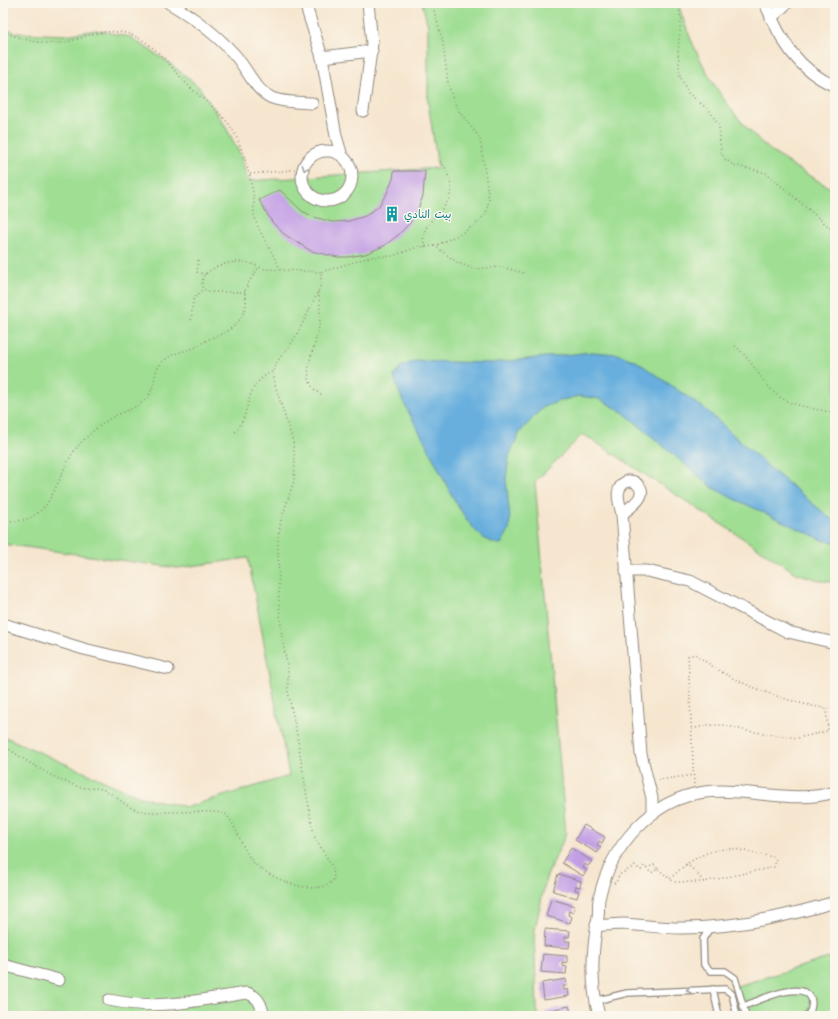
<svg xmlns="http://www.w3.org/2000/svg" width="838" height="1019" viewBox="0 0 838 1019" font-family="Kalam,'Playpen Sans Arabic',sans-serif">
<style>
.green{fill:#9fde93;stroke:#65845f}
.water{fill:#67afde;stroke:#496d84}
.building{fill:#c29ee5}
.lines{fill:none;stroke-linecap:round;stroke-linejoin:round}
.lane-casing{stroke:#90887d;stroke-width:8}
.street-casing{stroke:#90887d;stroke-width:13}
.path{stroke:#90887d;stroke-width:1.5;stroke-dasharray:1 3;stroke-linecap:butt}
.lane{stroke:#fff;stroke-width:5.5}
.street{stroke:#fff;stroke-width:11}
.oneway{stroke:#a0a0a0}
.labels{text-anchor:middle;stroke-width:3;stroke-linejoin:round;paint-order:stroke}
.culture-label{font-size:11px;fill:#0d838f;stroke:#fbf7ec;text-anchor:start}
</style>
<rect width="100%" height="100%" fill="#fbf7ec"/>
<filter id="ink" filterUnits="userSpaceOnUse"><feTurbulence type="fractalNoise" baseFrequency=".025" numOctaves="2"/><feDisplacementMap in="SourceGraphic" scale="8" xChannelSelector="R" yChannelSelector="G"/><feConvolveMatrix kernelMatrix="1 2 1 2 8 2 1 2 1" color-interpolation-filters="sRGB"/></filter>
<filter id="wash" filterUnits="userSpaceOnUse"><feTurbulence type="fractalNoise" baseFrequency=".012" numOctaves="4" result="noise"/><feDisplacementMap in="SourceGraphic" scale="16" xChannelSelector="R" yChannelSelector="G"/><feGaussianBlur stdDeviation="0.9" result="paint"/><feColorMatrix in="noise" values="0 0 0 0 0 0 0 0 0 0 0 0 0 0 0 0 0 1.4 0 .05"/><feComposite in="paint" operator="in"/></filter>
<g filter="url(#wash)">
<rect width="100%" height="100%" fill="#f6e6cf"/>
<g class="green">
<path d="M422,3H678C694,59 730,121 778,156C796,169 816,179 835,191V582L822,581L796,573L583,434L535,482L566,834L546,878L534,934L537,1009L539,1016H3V736L140,797L187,807L289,776L248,558L177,568L3,544V28L17,33L66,35L96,30L130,37L168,62L199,87L224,124L240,154L248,181L438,168L428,102V26Z"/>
<polygon points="835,956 835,1016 740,1016 734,987"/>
</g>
<path class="water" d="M592,352L617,354L636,361L705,409L771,469L835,522V542L825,541L730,497L712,487L624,413L600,399L579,396L559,401L542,408L520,432L509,456L506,479L510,519L509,530L501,544C491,544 482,538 475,530C453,504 441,472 425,442C414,421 399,399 394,376L401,367L415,361L490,363Z"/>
<g id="blocks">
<g class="building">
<polygon points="394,171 425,171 423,196 418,209 409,224 398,235 384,246 365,254 348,257 337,257 311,251 284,234 272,222 259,200 280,190 302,211 314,217 332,222 349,221 365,216 378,207 387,193 393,179"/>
<polygon points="584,825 605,837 602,843 599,841 597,845 601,847 597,853 575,840"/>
<polygon points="571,848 592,861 588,866 585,864 583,868 587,870 583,876 562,863"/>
<polygon points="558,874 581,881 580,887 576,886 575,890 579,891 577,898 553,891"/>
<polygon points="551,899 575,906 573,913 569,911 568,915 572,917 570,923 546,916"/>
<polygon points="545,929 570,931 569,937 565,937 565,941 570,941 569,948 544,946"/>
<polygon points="543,954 567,956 567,963 562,962 562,966 567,967 566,974 541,972"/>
<polygon points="566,979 567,986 563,986 564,990 568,989 569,996 544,1000 542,983"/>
<polygon points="569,1006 571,1012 566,1013 567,1016 546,1016 545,1011"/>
</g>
</g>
</g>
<g filter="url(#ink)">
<use href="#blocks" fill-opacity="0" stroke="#90887d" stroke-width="1"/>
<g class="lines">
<g class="lane-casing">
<g id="lane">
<polyline points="710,928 703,939 704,965 711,971 725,971 735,978 746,1016"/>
<polyline points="713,989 719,1016"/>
<polyline points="595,1001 627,993 725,989 732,994 737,1016"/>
<path d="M744,1006C758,1001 802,979 811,998C813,1005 811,1011 807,1016"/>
</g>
</g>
<g class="street-casing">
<g id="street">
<path d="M169,3C193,17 215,33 234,54C247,68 254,90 272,98C284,103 300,102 312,103"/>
<polyline points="305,3 322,57 336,136 342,156"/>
<path d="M765,3C780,39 797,70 835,86"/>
<polyline points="771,18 787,3"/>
<polyline points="322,57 372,51"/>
<polyline points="363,111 372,43 368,3"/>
<circle cx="327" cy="176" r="25"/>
<path d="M627,481C632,481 635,481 638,485C649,496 630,507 622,514C619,501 613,489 627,481Z"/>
<polyline points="622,514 641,754 652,798 652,814"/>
<polyline points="626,571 647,571 690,581 788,632 835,643"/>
<polyline points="3,624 84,649 168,669"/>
<path d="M596,925C605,926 614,924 623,924C643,925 662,928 681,928C734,928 785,917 835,902"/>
<polyline points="3,965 59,980"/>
<path d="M109,1000C162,1011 196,1000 247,993C259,997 261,1004 264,1016"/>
<path d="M599,1016C590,982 592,951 598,917C599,911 598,905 599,899C610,847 651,799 705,792C748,787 793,805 835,792"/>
</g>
</g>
<g class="path">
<polyline points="432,3 443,43 448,83 452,97 458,110 480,138 489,200 486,214 476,224 464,232 435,246"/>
<polyline points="678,3 681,19 678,52 680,76 688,93 710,111 719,127 721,153 725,159 733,165 766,173 835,232"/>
<path d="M3,32C24,40 48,47 71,41C87,36 101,30 118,32C147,34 166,61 184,81C197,96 216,107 228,123C242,142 249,171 253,193C255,200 253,208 254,215C256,227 274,255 280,269"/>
<polyline points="250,174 303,169"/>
<path d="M425,247C415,214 463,213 448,175C446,168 444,164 437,160"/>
<polyline points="198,260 197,272 206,274"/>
<path d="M245,292H210L203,289L202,285L203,276C217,263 241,257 259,267"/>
<path d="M318,292C321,307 321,321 317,336C312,356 298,382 322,395"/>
<polyline points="191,320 193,300 203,289"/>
<path d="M735,346C753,360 763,386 780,397C796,407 812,408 830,412L835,420"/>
<path d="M235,432C255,409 240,388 273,371"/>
<path d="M3,520C55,529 54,474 78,446C88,435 100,424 113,417C123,411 136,409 145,400C158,388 150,369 166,359C174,353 182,352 191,349C197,347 202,343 207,340C218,335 227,333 236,324C242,318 247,308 246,299C246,296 244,293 245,291C248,282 254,274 259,267L265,269L321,272"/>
<polyline points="692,729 708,725 725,725 747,731 798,738 828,731 826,709"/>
<path d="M3,745C28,762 54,780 83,788C90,789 98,787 104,790C118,796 125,808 141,811C157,814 219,809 225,814C235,821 242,849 252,861C265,876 308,895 327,885C329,884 332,881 334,879L333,868L315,838L311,821L297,735L288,692V669L282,638L279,603L278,538L281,520L294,481L295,462L293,442L275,385L273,371L279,359L292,343L306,317L321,285V272L370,257L392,256L418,247L435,246L458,263L475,269L501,267L524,273"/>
<polyline points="658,780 694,775"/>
<path d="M694,784L688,656L695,654C706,662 717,670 729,676C754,690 807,708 835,709"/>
<polyline points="686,864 694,870 703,881"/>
<path d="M658,869L670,879C686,862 709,847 734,849C747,851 760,855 774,857L776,860L774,867L765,869L703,882H674L670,879"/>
<polyline points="614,883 616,883 619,875 635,866 641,870 644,866 651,873 658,869 654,865 647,868"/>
<polyline points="827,1016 835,1010"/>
</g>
<use href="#lane" class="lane"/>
<use href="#street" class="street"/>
</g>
<defs><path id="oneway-chevron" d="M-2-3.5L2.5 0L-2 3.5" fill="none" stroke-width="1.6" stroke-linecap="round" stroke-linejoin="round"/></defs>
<g class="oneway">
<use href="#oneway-chevron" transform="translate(305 168) rotate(110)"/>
<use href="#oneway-chevron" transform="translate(689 990) rotate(178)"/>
</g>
</g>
<defs>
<g id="building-bare" transform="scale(1.2)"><path d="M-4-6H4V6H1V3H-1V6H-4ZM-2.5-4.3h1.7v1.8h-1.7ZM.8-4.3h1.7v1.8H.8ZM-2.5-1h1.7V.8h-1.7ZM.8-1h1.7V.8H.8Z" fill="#0f9aa8" stroke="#fbf7ec" stroke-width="2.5" paint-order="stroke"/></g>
</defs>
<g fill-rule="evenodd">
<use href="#building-bare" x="392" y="214"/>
</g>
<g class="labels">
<g class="culture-label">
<text x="404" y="218">بيت النادي</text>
</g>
</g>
<rect width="838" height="1019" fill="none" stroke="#fbf7ec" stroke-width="16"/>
</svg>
